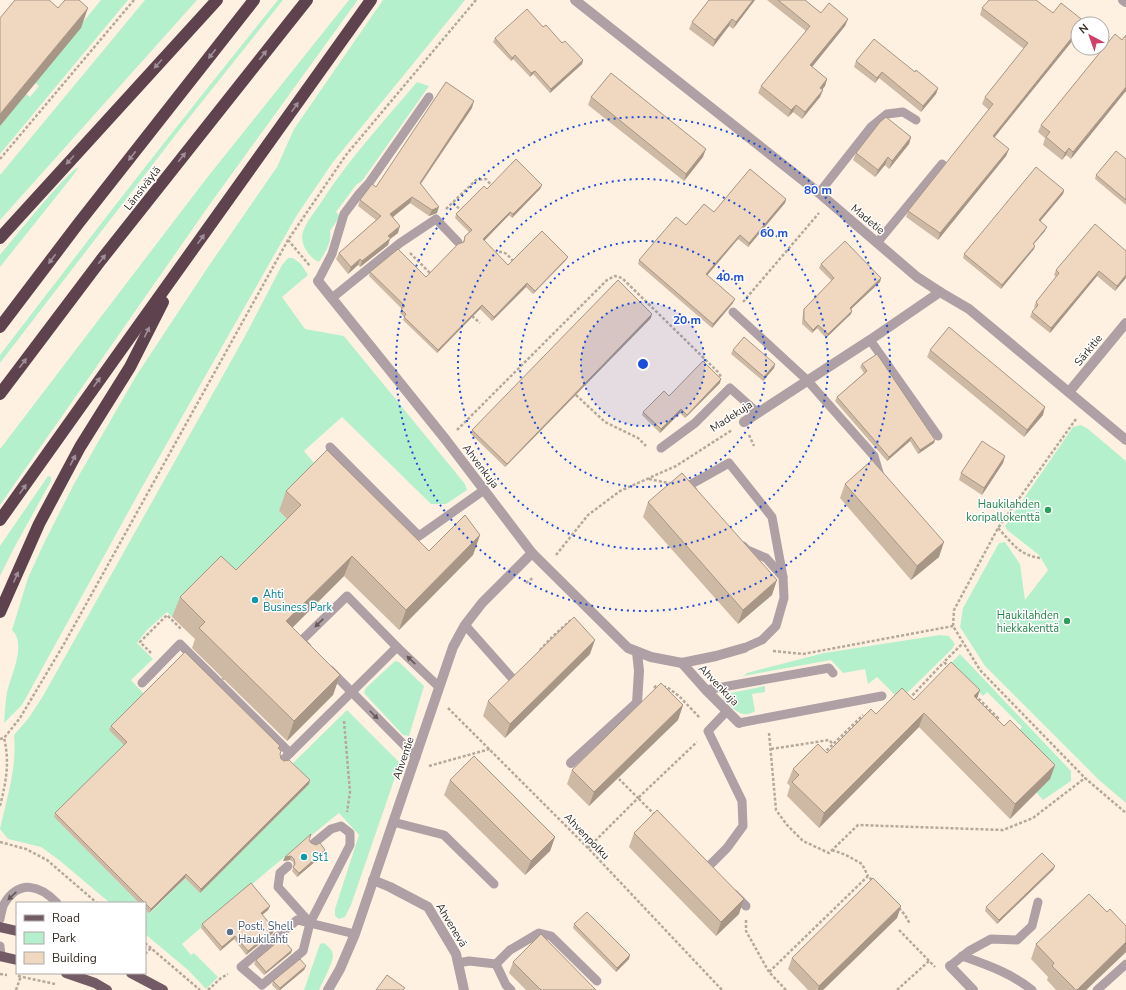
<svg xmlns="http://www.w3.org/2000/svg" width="1126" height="990" viewBox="0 0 1126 990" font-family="'Nunito Sans',sans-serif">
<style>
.green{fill:#b5f0cd}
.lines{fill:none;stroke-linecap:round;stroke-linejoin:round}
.path{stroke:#b5a99c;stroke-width:2.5;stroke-dasharray:3 2;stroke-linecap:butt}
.lane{stroke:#aea0a5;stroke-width:9}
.street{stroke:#aea0a5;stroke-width:10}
.primary{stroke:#735b66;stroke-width:10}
.highway{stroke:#5e434f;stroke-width:12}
.path-bridge{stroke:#b5a99c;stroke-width:2.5;stroke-dasharray:3 2;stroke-linecap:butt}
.wall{fill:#ceb9a5}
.shaded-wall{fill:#a79686}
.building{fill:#efd7c0;stroke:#a79686}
.oneway{fill:#9e8e95}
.oneway2{fill:#655a57}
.ring{fill:none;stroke:#1d4ed8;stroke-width:2;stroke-dasharray:2 4}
.leisure-dot{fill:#2e9e5b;stroke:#fff;stroke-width:1.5}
.culture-dot{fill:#0f9aa8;stroke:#fff;stroke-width:1.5}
.service-dot{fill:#5c6f8a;stroke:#fff;stroke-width:1.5}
.labels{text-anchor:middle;stroke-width:3;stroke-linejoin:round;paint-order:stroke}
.street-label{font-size:11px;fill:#352c23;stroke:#fff}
.leisure-label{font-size:11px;fill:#27864d;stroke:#fff;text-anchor:end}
.culture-label{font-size:11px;fill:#0d838f;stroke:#fff;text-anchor:start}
.service-label{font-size:11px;fill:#4e5e75;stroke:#fff;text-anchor:start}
.centre{fill:#1d4ed8;stroke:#fff;stroke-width:2}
.ring-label{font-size:12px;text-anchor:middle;font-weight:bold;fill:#1d4ed8;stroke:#fff;stroke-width:3;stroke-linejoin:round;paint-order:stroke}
</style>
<rect width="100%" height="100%" fill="#fff1e2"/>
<g class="green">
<polygon points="101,0 128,0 0,154 0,122 25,93 30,97 39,86 34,82"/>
<polygon points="145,0 197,0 0,220 0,175"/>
<path d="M278,0H283L177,133L0,363V355C91,236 183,117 278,0Z"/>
<polygon points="349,0 357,0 357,1 210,204 0,505 0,449 206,179"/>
<path d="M383,0H465L333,162L297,215L141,489L22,705L4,723C5,712 5,702 7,692C11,675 27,644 12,630L28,578L44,543L74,484L136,376L208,267L277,167L294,129Z"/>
<path d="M417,82L429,86L362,181L356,185L336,212L340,216L330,231C332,242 325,253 319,262C309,258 299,243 303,232C306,222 314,213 320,204C348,160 384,121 417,82Z"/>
<path d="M79,167L71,178L0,267V255C11,242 69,169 79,167Z"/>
<path d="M288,258H293L301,264L308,275L282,297L305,329L344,336L465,484L467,490L446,504H431L342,417L304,451L320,470L279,511L293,525L228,590L172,617L167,612L147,630L137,643L153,659L131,680L145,695L125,746L54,817L139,903H110L59,860L41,847L8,839L0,829C7,797 17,768 14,735L28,719L43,696L244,338L282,265Z"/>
<polygon points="1081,425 1088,429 1126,461 1126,803 1099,780 985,666 960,627 963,608 999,543 1005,542 1020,564 1025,600 1048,570 1039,555 1007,530 1005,526 1073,427"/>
<polygon points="48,476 51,477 51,481 14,548 0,576 0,546"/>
<polygon points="940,635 949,636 955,644 952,649 900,700 877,677 868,684 865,669 843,673 831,660 743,676 747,673 824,653"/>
<polygon points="960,654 1071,771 1071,781 1043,800 1036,792 1018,732 1022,727 987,692 983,696 950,664"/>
<polygon points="395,661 399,662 424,686 409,736 403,735 364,693 366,688"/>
<path d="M765,686V692L752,694L755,711C741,720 733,708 723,698L726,694Z"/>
<polygon points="347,710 400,763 351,905 345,917 339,919 335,916 335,909 359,835 339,813 270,869 182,944 191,955 194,953 218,977 206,989 188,970 145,934 145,909 150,913 185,878 200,893 290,766"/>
<path d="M324,943C328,946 333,950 333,956C332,965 323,981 319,990H304L320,944Z"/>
</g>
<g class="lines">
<g class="path">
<polyline points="0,159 134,0"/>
<polyline points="453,203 462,211"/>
<polyline points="446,209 476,180 486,179 492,186"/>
<polyline points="288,240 310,266"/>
<polyline points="410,253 432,275"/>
<path d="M495,255L499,252C506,251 509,257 514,262"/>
<polyline points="743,302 819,213"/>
<polyline points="472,316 480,323"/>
<polyline points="576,395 605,422 638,438 646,446"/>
<polyline points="1076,419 998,528 954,610 953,626 980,670 1085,778 1126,813"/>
<polyline points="457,430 607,280 615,276 622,278 717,371 722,378"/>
<polyline points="749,435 754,446"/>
<polyline points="649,479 673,484"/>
<path d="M998,528C1012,543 1020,556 1041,558"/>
<polyline points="556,555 588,515 620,491 676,466 732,430"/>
<polyline points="526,583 534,577"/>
<polyline points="540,650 553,636 571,620"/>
<polyline points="773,651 803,654 953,626"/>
<polyline points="151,653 140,642 167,615 181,629"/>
<polyline points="950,668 944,662 963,643"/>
<polyline points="654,688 656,686 667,687 679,696 700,718"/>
<polyline points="975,695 998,718 995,721"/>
<polyline points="909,699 944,662"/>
<polyline points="448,708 588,848 722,990"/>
<polyline points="344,721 350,792 347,812"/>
<polyline points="769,733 776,810 787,825 803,841 829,853 858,825 1003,830 1033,818 1085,778"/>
<polyline points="0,739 4,738 20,718 64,644 288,240 346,155 476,0"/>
<polyline points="771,749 829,740 833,744"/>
<polyline points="823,754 863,715"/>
<polyline points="429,766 490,749"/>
<path d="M0,806C6,782 10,762 4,738"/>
<polyline points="655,815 638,798 697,742"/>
<polyline points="0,842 26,849 47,860 97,903"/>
<polyline points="588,848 638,798 619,779"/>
<polyline points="832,850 846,855 862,864 868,876"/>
<polyline points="899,908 905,915 910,924"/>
<polyline points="746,920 746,931 769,972"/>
<polyline points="899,930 935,967"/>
<polyline points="145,943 200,990"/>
<polyline points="145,954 151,948"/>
<polyline points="0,974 7,975"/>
<polyline points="18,976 55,984"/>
<polyline points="16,990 21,976"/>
<polyline points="208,990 221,978 228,974"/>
<polyline points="786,990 769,972 868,876 873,881"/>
<polyline points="897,990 929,961"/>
</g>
<g class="lane">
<polyline points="819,193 871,127 887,114 903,112 916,120"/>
<polyline points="877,243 942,164"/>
<polyline points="318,281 332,254 344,214 359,194 369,183 429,97"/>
<polyline points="332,298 400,243 436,219 458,242"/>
<polyline points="733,312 807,380 874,456 880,476"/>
<polyline points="870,340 938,436"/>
<polyline points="330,447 419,536 484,490"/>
<polyline points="661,448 695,423 730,388 758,413"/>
<polyline points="693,491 688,486 729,463 772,517 783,577"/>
<polyline points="743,546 747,550 766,558 783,577 784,598 776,626 762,640 744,648"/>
<polyline points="465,625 512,678"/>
<polyline points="307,647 301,641 347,596 397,647 439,687"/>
<polyline points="330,670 416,757"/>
<polyline points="142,683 180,644 290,753"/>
<polyline points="706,690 829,668 833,673"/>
<polyline points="739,723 882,696"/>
<polyline points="284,759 397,647"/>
<polyline points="393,822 444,835 494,884"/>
<polyline points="314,843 331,829 341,826 350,833 350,845 310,923 303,951 262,985 241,967 297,920 355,934"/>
<polyline points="288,866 280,873 278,887 310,923"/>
<polyline points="708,867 727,848 743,826 742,801 708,731 727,711"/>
<polyline points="734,894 746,906"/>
<path d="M0,919C1,914 2,908 4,904C19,879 40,885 57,903"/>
<polyline points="0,946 1,956"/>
<path d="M962,956C987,965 1011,973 1032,990"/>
<polyline points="458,963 469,961 496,964"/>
<polyline points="950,966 969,951 991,939 1017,940 1032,926 1038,902"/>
<polyline points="511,990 506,985 496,964 510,950 539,933 551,936 597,981"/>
<polyline points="1097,990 1126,964"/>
</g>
<g class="street">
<polyline points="575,0 819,193 917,277 940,292 969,309 1126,440"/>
<polyline points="1123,0 1126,2"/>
<polyline points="318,281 446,440 532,553 628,648 651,657 682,663 706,690 739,723"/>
<polyline points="1069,392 1126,323"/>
<polyline points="744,422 870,340 940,292"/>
<polyline points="682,663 716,656 744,648"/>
<polyline points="571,763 637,703 639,671 637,652"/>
<polyline points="373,880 390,887 428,907 456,954 464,990"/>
<polyline points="950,966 973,990"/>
<polyline points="328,990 340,969 355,934 453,647 465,625 482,603 532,553"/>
</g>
<g class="primary">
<polyline points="0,927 17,931"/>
<polyline points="0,956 17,960"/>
<polyline points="66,973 95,983 107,990"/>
<polyline points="131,973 163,990"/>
</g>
<g class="highway">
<polyline points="0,238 217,0"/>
<polyline points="0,327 78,224 254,0"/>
<polyline points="0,394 101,260 307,0"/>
<polyline points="0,520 116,357 371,0"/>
<polyline points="0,612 39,524 80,447 130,367 163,302"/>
</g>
<polyline class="path-bridge" points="215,686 226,676"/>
</g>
<g class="wall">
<polygon points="709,0 755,0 733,29 729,26 713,47 689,29 692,22"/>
<polygon points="767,0 805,0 821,13 848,19 845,26 812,67 827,79 825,86 822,90 823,90 820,97 802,119 793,112 788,117 758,93 761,86 806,31"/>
<polygon points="982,8 1053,13 994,138 1009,149 1006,156 938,240 906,217 908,211 989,110 982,104 985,97 1024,49 980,15"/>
<polygon points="543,27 583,60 582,64 550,93 533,74 530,77 513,59 511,61 493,42 495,38"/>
<polygon points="1122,40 1071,159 1066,155 1062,160 1043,145 1045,138 1038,132 1041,125"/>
<polygon points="856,61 915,72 938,88 936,94 921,112 879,78 875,83 854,67"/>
<polygon points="591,97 703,157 684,181 588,105"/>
<polygon points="472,108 421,184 437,213 429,216 410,203 393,217 398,233 390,239 388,245 360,267 358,265 348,274 336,259 339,253 376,220 358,206 360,200"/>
<polygon points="911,137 909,144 889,169 885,165 875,177 853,160 856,153"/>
<polygon points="1126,159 1126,205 1095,179 1096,175"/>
<polygon points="542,185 540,189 512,218 509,215 484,241 508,265 568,257 566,260 533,294 526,287 492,321 480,309 437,353 403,320 404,317 400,313 402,309 369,276 370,272 426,277 463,242 465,236 469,232 455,218 456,214 487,189"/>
<polygon points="1064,190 1063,194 1040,221 1045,231 1034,244 1034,249 1001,289 963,258 964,254"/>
<polygon points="786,199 785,203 748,247 738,239 707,275 733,303 712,328 638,264 639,260 686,225 714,212"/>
<polygon points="1126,251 1126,278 1115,291 1097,276 1050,333 1030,317 1032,312 1035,308 1034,307 1036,302 1056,277 1054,275 1056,270"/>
<polygon points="821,264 881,278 880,282 851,309 852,311 851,314 826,338 817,328 812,333 802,324 803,312 804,309 832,281 819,268"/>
<polygon points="651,318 505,467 471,434 472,430"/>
<polygon points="733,350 775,364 774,368 763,381 731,354"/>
<polygon points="930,350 1043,415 1024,437 927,357"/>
<polygon points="862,364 934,443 918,454 910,441 887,461 835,401 837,397 864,373 860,367"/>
<polygon points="720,383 685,418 680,413 660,433 642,415 643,412 669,396"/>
<polygon points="1005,456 1003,463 982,495 959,480 961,473"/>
<polygon points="845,484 939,557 911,580 840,498"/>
<polygon points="286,491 429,551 480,535 473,555 399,630 344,576 292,628 340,675 333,695 287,741 192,648 195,639 172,617 180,597 236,570 287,519 279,511"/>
<polygon points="648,502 772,595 738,624 643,517"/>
<polygon points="590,654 505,738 483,716 488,701"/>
<polygon points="977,699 1004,726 1055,765 1050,779 1010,819 919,727 819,828 787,796 790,786 787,783 793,769 827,753 876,714 914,700"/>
<polygon points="683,705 678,720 589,806 567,784 572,770"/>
<polygon points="111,726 279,748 281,751 280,755 281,759 309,784 200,893 185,878 149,913 145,909 145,903 139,903 54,817 55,813 124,745 109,730"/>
<polygon points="450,780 555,837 550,851 525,875 444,795"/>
<polygon points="634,833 739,914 716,936 629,847"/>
<polygon points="309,840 311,843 324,854 297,877 292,871 294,866 293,862 290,860 283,861"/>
<polygon points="1055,866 1053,870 997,924 985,911 986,907"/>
<polygon points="270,906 268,910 262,915 273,933 246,955 234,939 220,951 201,928 202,924"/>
<polygon points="901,906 897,918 823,990 808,990 788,969 792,958"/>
<polygon points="574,924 629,959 616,972 573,928"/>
<polygon points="1036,944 1126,952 1086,990 1056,990 1047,980 1048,977 1031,959"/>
<polygon points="292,950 291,953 264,975 254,964 256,960"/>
<polygon points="513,962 596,990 526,990 509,973"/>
<polygon points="306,966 304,970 280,990 277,990 272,985 273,981"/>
</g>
<g class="shaded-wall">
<polygon points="753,0 755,0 733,29 736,22"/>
<polygon points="88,8 81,28 0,126 0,114"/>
<polygon points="732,19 729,26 713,47 715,40"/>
<polygon points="848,19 845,26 808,72 810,65"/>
<polygon points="1078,30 1078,34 990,143 993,136"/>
<polygon points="515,55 513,59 511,61 512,58"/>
<polygon points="583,60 582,64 550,93 551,89"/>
<polygon points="535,71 533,74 530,77 531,73"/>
<polygon points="882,72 879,78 875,83 877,78"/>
<polygon points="827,79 825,86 818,95 820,88"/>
<polygon points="1126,87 1126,91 1071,159 1073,152"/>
<polygon points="938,88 936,94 921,112 923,106"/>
<polygon points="823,90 820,97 802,119 805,112"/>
<polygon points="474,101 472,108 417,189 420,183"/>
<polygon points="796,105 793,112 788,117 791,110"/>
<polygon points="911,137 909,144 889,169 892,161"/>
<polygon points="1069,148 1066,155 1062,160 1065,153"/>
<polygon points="706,149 703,157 684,181 686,174"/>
<polygon points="1009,149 1006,156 938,240 940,233"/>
<polygon points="888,157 885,165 875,177 878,170"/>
<polygon points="542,185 540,189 512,218 513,214"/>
<polygon points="1064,190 1063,194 1038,224 1039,220"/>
<polygon points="412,197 410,203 388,221 390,214"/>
<polygon points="786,199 785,203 748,247 749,243"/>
<polygon points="439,207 437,213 429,216 432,210"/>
<polygon points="510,212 509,215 482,243 483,239"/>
<polygon points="400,226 398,233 390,239 388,245 360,267 362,261 388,236"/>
<polygon points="1047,227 1045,231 1031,247 1033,244"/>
<polygon points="740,235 738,239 705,278 706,274"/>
<polygon points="1035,246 1034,249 1001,289 1002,285"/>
<polygon points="568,257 566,260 533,294 535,291"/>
<polygon points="360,259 358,265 348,274 351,267"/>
<polygon points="1099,271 1097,276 1050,333 1051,328"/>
<polygon points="1126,275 1126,278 1115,291 1117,286"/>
<polygon points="881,278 880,282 848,312 850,308"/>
<polygon points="527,283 526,287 492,321 494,317"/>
<polygon points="735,299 733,303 712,328 713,324"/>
<polygon points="482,305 480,309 437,353 438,350"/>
<polygon points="852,311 851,314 826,338 828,334"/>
<polygon points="652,314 651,318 505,467 507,464"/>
<polygon points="818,325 817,328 812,333 813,330"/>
<polygon points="775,364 774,368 763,381 764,377"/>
<polygon points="721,379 720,383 685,418 687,415"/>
<polygon points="1045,407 1043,415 1024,437 1027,430"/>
<polygon points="681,409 680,413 660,433 661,429"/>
<polygon points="911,437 910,441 887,461 889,457"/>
<polygon points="935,440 934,443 918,454 920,450"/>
<polygon points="1005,456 1003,463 982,495 984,488"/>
<polygon points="480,535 473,555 399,630 406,610"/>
<polygon points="944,542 939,557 911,580 917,566"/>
<polygon points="352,556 344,576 279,641 286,621"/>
<polygon points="777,580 772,595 738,624 743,610"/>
<polygon points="595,640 590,654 505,738 510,724"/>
<polygon points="340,675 333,695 287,741 294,721"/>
<polygon points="980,690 975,705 974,696"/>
<polygon points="683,705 678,720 589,806 594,792"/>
<polygon points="924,713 919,727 819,828 824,813"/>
<polygon points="1055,765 1050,779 1010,819 1015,804"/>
<polygon points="310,780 309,784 200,893 201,889"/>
<polygon points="555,837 550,851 525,875 531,861"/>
<polygon points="325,850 324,854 297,877 299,873"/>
<polygon points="291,856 290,860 283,861 285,857"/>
<polygon points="1055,866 1053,870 997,924 999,920"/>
<polygon points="186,874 185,878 149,913 151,909"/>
<polygon points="744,899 739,914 716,936 721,922"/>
<polygon points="270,906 268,910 260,917 261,913"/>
<polygon points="901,906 897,918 823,990 818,990 819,986"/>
<polygon points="274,929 273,933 246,955 248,951"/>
<polygon points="235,936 234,939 220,951 222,947"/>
<polygon points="1126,942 1126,952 1086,990 1077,990"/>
<polygon points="292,950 291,953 264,975 266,972"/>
<polygon points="630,955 629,959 616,972 617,968"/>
<polygon points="306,966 304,970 280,990 279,990 280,988"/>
</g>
<g class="building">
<polygon points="15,0 49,0 58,8 65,0 79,0 88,8 0,114 0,18"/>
<polygon points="709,0 753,0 736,22 732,19 715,40 692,22"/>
<polygon points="778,0 805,0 821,13 829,3 848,19 810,65 827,79 820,88 823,90 805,112 796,105 791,110 761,86 810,26"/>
<polygon points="989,0 1036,0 1053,13 1061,3 1085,22 1083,24 1078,24 1078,30 993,136 1009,149 940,233 908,211 993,104 985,97 1028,43 982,8"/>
<polygon points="527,9 543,27 546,25 562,43 565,41 583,60 551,89 535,71 531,73 515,55 512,58 495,38"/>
<polygon points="1115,34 1122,40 1126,35 1126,87 1073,152 1069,148 1065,153 1046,137 1050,132 1041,125"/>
<polygon points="874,39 915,72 916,70 938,88 923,106 882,72 877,78 856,61"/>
<polygon points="611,73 706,149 686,174 591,97"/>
<polygon points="446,82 474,101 420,183 439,207 432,210 412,197 390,214 400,226 388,236 391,238 362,261 360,259 351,267 339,253 381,216 360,200 372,184 376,187"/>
<polygon points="886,117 911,137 892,161 888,157 878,170 856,153 880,122"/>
<polygon points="1116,151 1126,159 1126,200 1096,175"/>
<polygon points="516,159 542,185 513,214 510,212 483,239 508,265 542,231 568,257 535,291 527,283 494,317 482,305 438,350 404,317 406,314 401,309 405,306 370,272 398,249 426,277 458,244 464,242 465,236 472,230 456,214 484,186 487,189"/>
<polygon points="1036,167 1064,190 1039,220 1047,227 1033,244 1035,246 1002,285 964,254"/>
<polygon points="750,169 786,199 749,243 740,235 706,274 735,299 713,324 639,260 676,217 686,225 704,204 714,212"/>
<polygon points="1095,224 1126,251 1126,275 1117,286 1099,271 1051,328 1032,312 1038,305 1036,302 1059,273 1056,270"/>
<polygon points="845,241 881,278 850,308 852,311 828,334 818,325 813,330 804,320 804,309 834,278 821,264"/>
<polygon points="618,280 652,314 507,464 472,430"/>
<polygon points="949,327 1045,407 1027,430 930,350"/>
<polygon points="744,337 775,364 764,377 733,350"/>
<polygon points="877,354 935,440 920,450 911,437 889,457 837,397 867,371 862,364"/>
<polygon points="703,361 721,379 687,415 681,409 661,429 643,412 664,391 669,396"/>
<polygon points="982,441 1005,456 984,488 961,473"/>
<polygon points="327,450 429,551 465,515 480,535 406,610 352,556 286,621 340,675 294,721 199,628 205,622 180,597 221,556 236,570 301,505 286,491"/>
<polygon points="872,460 944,542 917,566 845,484"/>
<polygon points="682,473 777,580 743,610 648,502"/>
<polygon points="574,617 595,640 510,724 488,701"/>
<polygon points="185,652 280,746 278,748 281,751 280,754 281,759 284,761 289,760 310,780 201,889 186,874 151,909 55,813 127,742 111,726"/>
<polygon points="951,662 980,690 974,696 1004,726 1010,720 1055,765 1015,804 924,713 824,813 792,782 799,775 793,769 818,744 827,753 871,709 876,714 902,688 914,700"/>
<polygon points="661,683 683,705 594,792 572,770"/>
<polygon points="474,756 555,837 531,861 450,780"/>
<polygon points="657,810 744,899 721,922 634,833"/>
<polygon points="311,834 309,840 311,843 316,845 320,843 325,850 299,873 293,867 295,864 294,859 291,856 285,857"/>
<polygon points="1042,853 1055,866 999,920 986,907"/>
<polygon points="873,878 901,906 819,986 792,958"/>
<polygon points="251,883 270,906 261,913 274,929 248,951 235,936 222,947 202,924"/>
<polygon points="1089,894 1107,912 1110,909 1126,926 1126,942 1077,990 1076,990 1052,966 1054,963 1036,944"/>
<polygon points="587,912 630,955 617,968 574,924"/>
<polygon points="541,934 596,990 541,990 513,962"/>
<polygon points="282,938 292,950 266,972 256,960"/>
<polygon points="300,959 306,966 280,988 273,981"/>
<polygon points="387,975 405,988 403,990 376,990"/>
</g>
<defs><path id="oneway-solid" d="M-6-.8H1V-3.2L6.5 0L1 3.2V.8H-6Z"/></defs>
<g class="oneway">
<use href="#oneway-solid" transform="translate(212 54) rotate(128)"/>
<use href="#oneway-solid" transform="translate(263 55) rotate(-52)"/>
<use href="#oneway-solid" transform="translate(158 64) rotate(132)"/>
<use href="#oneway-solid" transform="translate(295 107) rotate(-55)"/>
<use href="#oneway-solid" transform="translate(132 156) rotate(128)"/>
<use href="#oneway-solid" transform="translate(182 157) rotate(-52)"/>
<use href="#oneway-solid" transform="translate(70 160) rotate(132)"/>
<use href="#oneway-solid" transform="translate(201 239) rotate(-54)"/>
<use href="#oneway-solid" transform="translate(52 259) rotate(127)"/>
<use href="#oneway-solid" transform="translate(102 259) rotate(-52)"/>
<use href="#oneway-solid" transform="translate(147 332) rotate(-64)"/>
<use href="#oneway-solid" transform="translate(23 363) rotate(-53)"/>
<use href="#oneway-solid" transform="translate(97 382) rotate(-55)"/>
<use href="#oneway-solid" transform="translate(73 460) rotate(-62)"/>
<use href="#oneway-solid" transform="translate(23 489) rotate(-55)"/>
<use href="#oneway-solid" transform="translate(16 577) rotate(-66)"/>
</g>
<g class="oneway2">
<use href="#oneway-solid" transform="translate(319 623) rotate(136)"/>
<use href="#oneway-solid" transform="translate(411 660) rotate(-137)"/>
<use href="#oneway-solid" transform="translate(374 715) rotate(45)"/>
<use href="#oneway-solid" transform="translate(12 896) rotate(137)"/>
</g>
<circle cx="643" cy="364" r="62" fill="#1d4ed8" fill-opacity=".12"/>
<g class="ring">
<circle cx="643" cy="364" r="62"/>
<circle cx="643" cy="364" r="123"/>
<circle cx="643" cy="364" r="185"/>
<circle cx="643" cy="364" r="247"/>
</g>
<g class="leisure-dot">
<circle cx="1048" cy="510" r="4"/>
<circle cx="1067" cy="621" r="4"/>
</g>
<g class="culture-dot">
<circle cx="255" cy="600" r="4"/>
<circle cx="304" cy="857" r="4"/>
</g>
<circle class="service-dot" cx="230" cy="932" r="4"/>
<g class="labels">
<g class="street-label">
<text transform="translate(142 188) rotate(-52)" y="4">Länsiväylä</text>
<text transform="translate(868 219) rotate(40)" y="4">Madetie</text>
<text transform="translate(1088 350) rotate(-51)" y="4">Särkitie</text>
<text transform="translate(731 416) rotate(-33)" y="4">Madekuja</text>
<text transform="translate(481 466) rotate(53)" y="4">Ahvenkuja</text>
<text transform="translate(719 685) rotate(46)" y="4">Ahvenkuja</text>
<text transform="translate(403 758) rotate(-71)" y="4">Ahventie</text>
<text transform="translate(587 836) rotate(46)" y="4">Ahvenpolku</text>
<text transform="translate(452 925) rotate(59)" y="4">Ahvenevä</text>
</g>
<g class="leisure-label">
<text x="1040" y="508">Haukilahden<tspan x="1040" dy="13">koripallokenttä</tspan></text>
<text x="1059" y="619">Haukilahden<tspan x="1059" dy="13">hiekkakenttä</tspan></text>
</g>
<g class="culture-label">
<text x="263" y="598">Ahti<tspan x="263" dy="13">Business Park</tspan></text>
<text x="312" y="861">St1</text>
</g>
<g class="service-label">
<text x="238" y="930">Posti, Shell<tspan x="238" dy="13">Haukilahti</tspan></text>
</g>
</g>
<circle cx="643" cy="364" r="6" class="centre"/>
<g class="ring-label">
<text x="818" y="194">80 m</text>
<text x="774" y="237">60 m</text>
<text x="730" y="281">40 m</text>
<text x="687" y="324">20 m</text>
</g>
<rect x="16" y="902" width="130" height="72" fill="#ffffff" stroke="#aeaba7"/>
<rect x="24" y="915" width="20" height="6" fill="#735b66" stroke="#aeaba7"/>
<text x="52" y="922" font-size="12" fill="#352c23">Road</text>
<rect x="24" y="932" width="20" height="12" fill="#b5f0cd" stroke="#aeaba7"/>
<text x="52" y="942" font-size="12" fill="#352c23">Park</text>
<rect x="24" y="952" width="20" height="12" fill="#efd7c0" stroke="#aeaba7"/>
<text x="52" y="962" font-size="12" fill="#352c23">Building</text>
<g transform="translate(1090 36) rotate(319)"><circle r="19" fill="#ffffff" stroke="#aeaba7"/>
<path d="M0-3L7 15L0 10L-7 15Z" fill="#cf4067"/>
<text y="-6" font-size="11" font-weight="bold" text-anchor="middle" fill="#352c23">N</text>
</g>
</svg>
